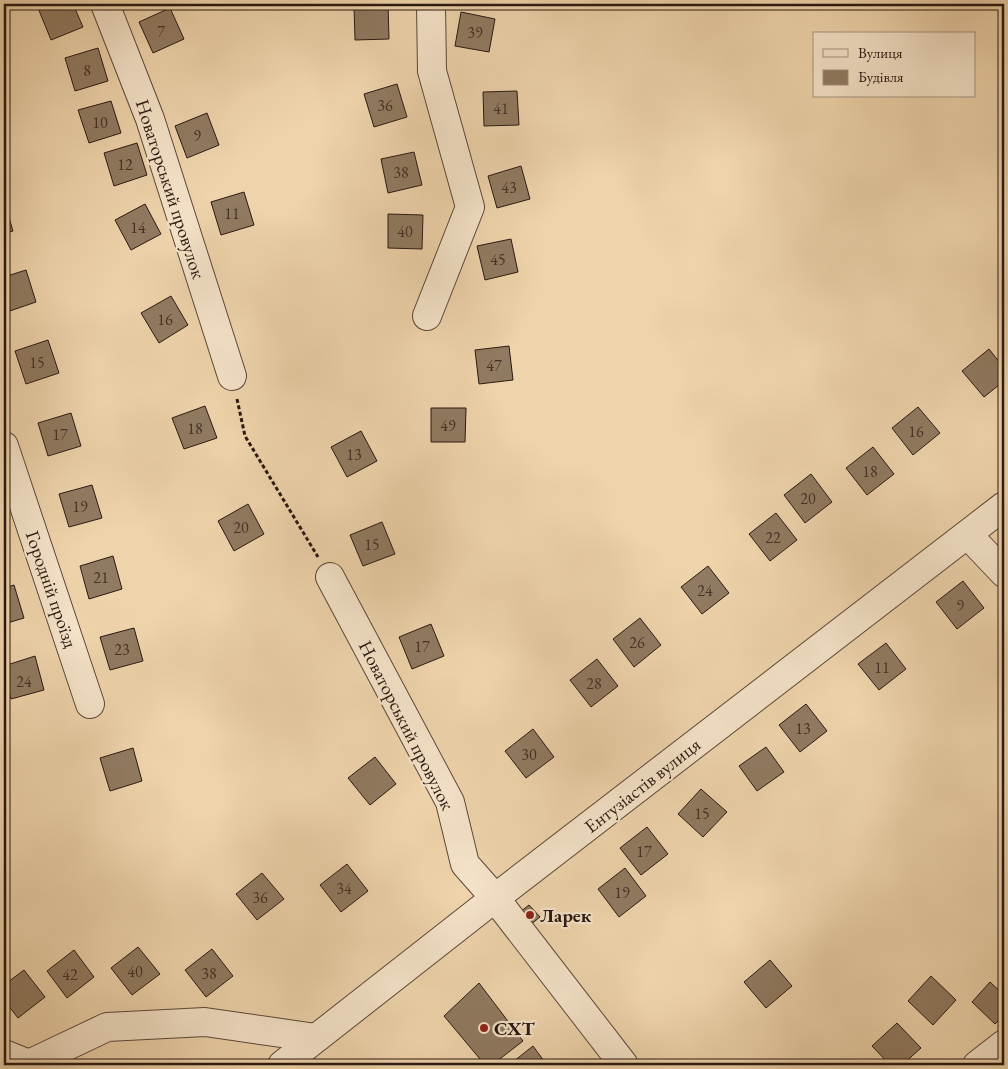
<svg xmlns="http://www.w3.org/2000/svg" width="1008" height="1069" viewBox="0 0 1008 1069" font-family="'EB Garamond',serif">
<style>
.building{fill:#907a61;stroke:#2a1911}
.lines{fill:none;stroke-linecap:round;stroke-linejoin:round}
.minor-casing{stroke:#5b4838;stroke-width:30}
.path{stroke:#2a1911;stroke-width:3;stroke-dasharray:4 2.5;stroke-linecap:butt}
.minor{stroke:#f4e2c8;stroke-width:28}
.poi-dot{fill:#8f2418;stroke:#f4e2c8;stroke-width:2}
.labels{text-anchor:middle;stroke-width:4.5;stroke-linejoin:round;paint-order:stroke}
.number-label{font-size:16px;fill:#443125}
.street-label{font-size:19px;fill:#2a1911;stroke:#f4e2c8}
.poi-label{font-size:19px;font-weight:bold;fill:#2a1911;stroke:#f4e2c8;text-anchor:start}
</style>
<rect width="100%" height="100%" fill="#eed3ab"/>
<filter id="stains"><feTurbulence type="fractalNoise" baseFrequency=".004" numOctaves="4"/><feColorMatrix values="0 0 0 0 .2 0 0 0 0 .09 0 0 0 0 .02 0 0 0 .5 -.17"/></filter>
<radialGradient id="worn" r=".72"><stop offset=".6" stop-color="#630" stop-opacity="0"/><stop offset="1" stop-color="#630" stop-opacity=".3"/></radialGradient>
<g class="building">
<polygon points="48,4 73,4 83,27 51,40 38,8"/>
<polygon points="388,5 389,39 355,40 354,6"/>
<polygon points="170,8 184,39 153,53 139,22"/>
<polygon points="461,12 495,19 489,52 455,46"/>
<polygon points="98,48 108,81 75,91 65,58"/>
<polygon points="397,84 407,117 374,127 364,94"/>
<polygon points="517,91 519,125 484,126 483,92"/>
<polygon points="111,101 121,133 89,143 78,110"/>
<polygon points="207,113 219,145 187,158 175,126"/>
<polygon points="137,143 147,175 114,186 104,153"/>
<polygon points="414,152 422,185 388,193 381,159"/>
<polygon points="521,166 530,199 497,208 488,176"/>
<polygon points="244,192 254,225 221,235 211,202"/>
<polygon points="4,201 13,231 4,234"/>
<polygon points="145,204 161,234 131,250 115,220"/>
<polygon points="388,214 423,215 422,249 388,248"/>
<polygon points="511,239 518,272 485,280 477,246"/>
<polygon points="26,270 36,302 4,313 4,277"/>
<polygon points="171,296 188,325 159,343 141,313"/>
<polygon points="48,340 59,373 26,384 15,351"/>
<polygon points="509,346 513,380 479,384 475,350"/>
<polygon points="989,349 1004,368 1004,381 984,397 962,371"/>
<polygon points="205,406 217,438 184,449 172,418"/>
<polygon points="918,407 940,433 913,455 892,428"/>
<polygon points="431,408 466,408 465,442 431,442"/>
<polygon points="71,413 81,446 48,456 38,423"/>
<polygon points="361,431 377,461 347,477 331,447"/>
<polygon points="873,447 894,474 867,495 846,468"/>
<polygon points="811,474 832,502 805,523 784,495"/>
<polygon points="92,485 102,518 69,527 59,494"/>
<polygon points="248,504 264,534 234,551 218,521"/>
<polygon points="776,513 797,540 770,561 749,534"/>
<polygon points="382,522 395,554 363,566 350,535"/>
<polygon points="113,556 122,589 89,599 80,566"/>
<polygon points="708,566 729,593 702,614 681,587"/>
<polygon points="963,581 984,608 957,629 936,602"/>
<polygon points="14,585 24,618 4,624 4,588"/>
<polygon points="640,618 661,645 634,667 613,639"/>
<polygon points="431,624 444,656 412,669 399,637"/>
<polygon points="134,628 143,661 110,670 100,637"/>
<polygon points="886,643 906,669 879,690 858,664"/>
<polygon points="35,656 44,690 11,699 4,673 4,666"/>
<polygon points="597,659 618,686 591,707 570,680"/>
<polygon points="806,704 827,731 800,752 779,725"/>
<polygon points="533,729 554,757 526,778 505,751"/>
<polygon points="766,747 784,772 757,791 739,766"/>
<polygon points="133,748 142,781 110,791 100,758"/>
<polygon points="375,757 396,784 370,805 348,778"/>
<polygon points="701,789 727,812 703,837 678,814"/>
<polygon points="647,827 668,854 641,875 620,848"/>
<polygon points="347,864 368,891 341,912 320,885"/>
<polygon points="625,868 646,896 619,917 598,889"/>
<polygon points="262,873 284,899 257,920 236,894"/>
<polygon points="529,905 540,917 530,925 520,912"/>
<polygon points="138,947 160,974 132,995 111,968"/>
<polygon points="212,949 233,976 206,997 185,970"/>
<polygon points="74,950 94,977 67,998 47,971"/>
<polygon points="770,960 792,986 766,1008 744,982"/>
<polygon points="24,970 45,997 18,1018 4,1000 4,985"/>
<polygon points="931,976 956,1000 933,1025 908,1001"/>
<polygon points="990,982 1004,995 1004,1015 995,1024 972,1002"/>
<polygon points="479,983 523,1041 492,1065 485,1065 444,1016"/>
<polygon points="897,1023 921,1048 902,1065 890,1065 872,1046"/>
<polygon points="533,1046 547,1065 509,1065"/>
</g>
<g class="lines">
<g class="minor-casing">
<g id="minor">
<polyline points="105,4 150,119 232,376"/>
<polyline points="427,316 470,207 432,71 431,4"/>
<polyline points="4,446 90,704"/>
<polyline points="968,535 1004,573"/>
<polyline points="330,577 450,802 465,864 495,898 624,1065"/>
<polyline points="4,1054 29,1064 29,1065"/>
<polyline points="29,1064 107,1027 205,1022 316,1038"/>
<polyline points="282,1065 495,898 1004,506"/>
<polyline points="977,1065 1004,1044"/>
</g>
</g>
<polyline class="path" points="237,399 245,436 318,557"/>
<use href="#minor" class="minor"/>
</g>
<g class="poi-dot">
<circle cx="530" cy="915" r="5"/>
<circle cx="484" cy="1028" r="5"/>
</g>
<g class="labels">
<g class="number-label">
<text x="161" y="37">7</text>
<text x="475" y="38">39</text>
<text x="87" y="76">8</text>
<text x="385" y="111">36</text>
<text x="501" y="114">41</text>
<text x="100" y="128">10</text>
<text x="197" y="141">9</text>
<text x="125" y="170">12</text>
<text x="401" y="178">38</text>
<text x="509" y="193">43</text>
<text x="232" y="219">11</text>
<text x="138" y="233">14</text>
<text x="405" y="237">40</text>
<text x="498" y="265">45</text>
<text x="165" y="325">16</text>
<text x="37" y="368">15</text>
<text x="494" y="371">47</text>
<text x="448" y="431">49</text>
<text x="195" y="434">18</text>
<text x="916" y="437">16</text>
<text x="60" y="440">17</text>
<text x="354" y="460">13</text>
<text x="870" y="477">18</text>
<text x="808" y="504">20</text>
<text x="80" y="512">19</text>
<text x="241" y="533">20</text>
<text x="773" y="543">22</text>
<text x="372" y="550">15</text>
<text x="101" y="583">21</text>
<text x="705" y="596">24</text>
<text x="960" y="611">9</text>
<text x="637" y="648">26</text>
<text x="422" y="652">17</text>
<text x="122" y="655">23</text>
<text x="882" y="673">11</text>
<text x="24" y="687">24</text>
<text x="594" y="689">28</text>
<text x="803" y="734">13</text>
<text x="529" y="760">30</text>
<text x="702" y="819">15</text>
<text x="644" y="857">17</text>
<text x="344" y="894">34</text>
<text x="622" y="898">19</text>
<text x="260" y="903">36</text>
<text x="135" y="977">40</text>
<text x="209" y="979">38</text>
<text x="70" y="980">42</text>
</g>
<g class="street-label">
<text transform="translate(171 189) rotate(72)" y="7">Новаторський провулок</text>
<text transform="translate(52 589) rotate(71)" y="7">Городній проїзд</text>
<text transform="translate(407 725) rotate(63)" y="7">Новаторський провулок</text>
<text transform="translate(642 785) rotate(-38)" y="7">Ентузіастів вулиця</text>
</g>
<g class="poi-label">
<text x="540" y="922">Ларек</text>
<text x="494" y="1035">СХТ</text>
</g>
</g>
<rect width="1008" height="1069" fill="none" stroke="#eed3ab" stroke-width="20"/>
<rect x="5" y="5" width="998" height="1059" fill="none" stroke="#2a1911" stroke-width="2.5"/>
<rect x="10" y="10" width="988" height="1049" fill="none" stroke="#2a1911"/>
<rect x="813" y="32" width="162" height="65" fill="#f4e2c8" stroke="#a3927f"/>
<rect x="823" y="49" width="25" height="8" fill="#f4e2c8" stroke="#a3927f"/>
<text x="858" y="58" font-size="15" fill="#2a1911">Вулиця</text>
<rect x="823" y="70" width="25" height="15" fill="#907a61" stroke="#a3927f"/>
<text x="858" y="82" font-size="15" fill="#2a1911">Будівля</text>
<rect width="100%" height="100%" filter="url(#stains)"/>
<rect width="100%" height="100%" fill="url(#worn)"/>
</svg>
